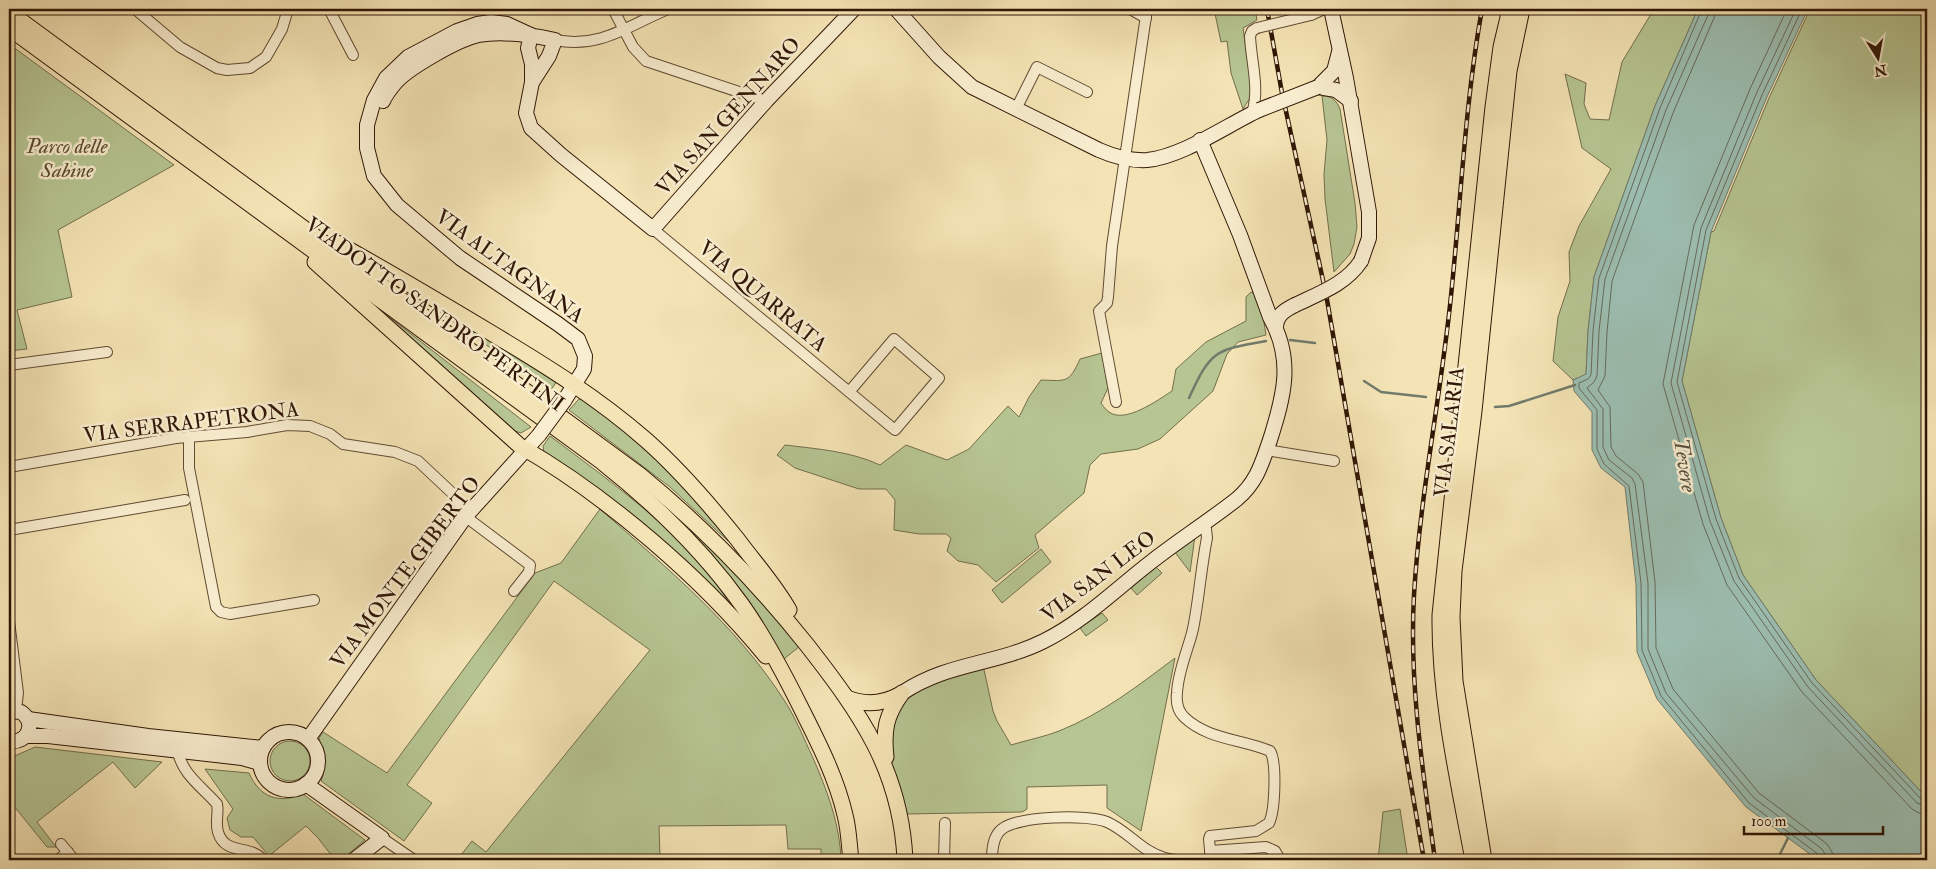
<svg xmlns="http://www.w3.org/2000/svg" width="1936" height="869" viewBox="0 0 1936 869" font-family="'IM FELL Double Pica',serif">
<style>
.green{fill:#b6c592;stroke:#736e4c}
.water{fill:#9cbeb1;stroke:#717b6c}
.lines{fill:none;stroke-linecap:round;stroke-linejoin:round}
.shore{stroke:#666a5b;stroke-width:1}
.stream{stroke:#717b6c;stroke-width:2.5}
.street-casing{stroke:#614a31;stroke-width:12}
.secondary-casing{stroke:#301605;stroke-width:16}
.primary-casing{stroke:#301605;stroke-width:17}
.street{stroke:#f8edcf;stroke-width:10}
.secondary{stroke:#f8edcf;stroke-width:14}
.primary{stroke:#f4e4b5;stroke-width:15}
.rail-casing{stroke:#301605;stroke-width:4.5}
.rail{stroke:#f8edcf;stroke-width:2.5;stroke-dasharray:8;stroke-linecap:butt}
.street-bridge-casing{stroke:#614a31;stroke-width:12;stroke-linecap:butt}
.secondary-bridge-casing{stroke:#301605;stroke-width:16;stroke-linecap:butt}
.street-bridge{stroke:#f8edcf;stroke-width:10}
.secondary-bridge{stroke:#f8edcf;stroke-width:14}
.labels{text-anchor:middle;stroke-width:5;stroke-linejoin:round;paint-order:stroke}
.street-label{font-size:21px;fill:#301605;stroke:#f8edcf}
.park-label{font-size:21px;font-style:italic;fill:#584b2f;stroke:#f8edcf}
.water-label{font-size:22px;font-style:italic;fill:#565141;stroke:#f8edcf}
</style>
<rect width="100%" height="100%" fill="#f4e4b5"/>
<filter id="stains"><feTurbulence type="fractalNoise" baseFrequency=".004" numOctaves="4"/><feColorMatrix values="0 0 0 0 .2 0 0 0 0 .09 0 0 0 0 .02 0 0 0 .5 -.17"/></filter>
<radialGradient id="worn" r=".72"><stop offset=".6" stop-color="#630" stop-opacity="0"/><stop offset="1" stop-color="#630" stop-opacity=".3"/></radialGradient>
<g class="green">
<polygon points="1214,9 1255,9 1257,20 1243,28 1251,87 1250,98 1243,109 1231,73 1227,41 1221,42"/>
<polygon points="1654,9 1698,9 1655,106 1594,277 1588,331 1586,375 1573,380 1553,361 1558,317 1570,281 1569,252 1579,226 1611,169 1582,148 1565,74 1586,83 1584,104 1590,119 1609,120 1622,62"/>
<polygon points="1810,9 1927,9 1927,798 1816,680 1743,575 1721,518 1682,381 1711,232 1714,231 1769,98"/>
<polygon points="9,44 174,165 58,230 72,297 17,310 27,349 9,351"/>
<path d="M1322,96C1331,95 1337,101 1340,109L1355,203L1357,227L1354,244L1350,254L1334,272L1325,199L1324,174L1327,140Z"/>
<polygon points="403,287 559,378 551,390"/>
<path d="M1251,292L1262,298V310L1266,335L1238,342L1227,354L1213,391L1160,439L1138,449L1101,454L1090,465L1084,493L1035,535L1039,548L996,582L978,565L958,561L947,551L951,538L946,534H919L894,530L895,500L886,489H859L795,468L777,455L785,445C817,449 850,451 880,465L906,445L947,460L969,449L1008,406L1019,417L1029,397L1041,380C1067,381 1069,383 1080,359L1102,353L1108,388L1101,403C1103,406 1106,410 1109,412C1125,424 1158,400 1172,391L1176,369L1206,342L1246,321V297Z"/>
<polygon points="384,313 531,427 521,433 512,430 383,315"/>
<polygon points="579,399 582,399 654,453 730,538 728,541 670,487 569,410"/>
<path d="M550,436C615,485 686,534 730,604L726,607L544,453L543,446Z"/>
<polygon points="641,485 676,513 726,560 800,646 784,659 757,613"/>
<path d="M600,509C667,568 736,625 784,700C796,718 804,739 813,758C827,790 840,825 841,860H821V849H788L786,825L659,826L660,857L563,858V860H457L472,841L486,852L650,650L554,581L407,785L432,803L404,841L321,781C328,762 323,756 319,738L323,732L387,773L535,573L561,563Z"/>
<polygon points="1195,536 1190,572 1174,551"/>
<polygon points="1041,549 1051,562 1002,603 992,590"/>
<polygon points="1156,567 1162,573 1137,595 1131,588"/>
<polygon points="1102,613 1108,620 1086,636 1080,628"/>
<path d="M1175,658L1141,831L1107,808V785L1027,787V809L1022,812L906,814L895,782L890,758L889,744L897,708L919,687L983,665L993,711L997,721L1011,745C1027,740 1044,737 1059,731C1102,714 1139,685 1175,658Z"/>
<circle cx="290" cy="761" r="20"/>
<polygon points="35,747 162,762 135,788 113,762 37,822 56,847 47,847 9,800 9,756 17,755"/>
<path d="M205,769L249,773C260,798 279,804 303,794L365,840L341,860H335L318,838L306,826L269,856L253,837H241L230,830L227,818L233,809Z"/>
<polygon points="1400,809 1408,860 1378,860 1383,812"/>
<polygon points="782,856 782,860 681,860 681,857"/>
</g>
<polygon class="water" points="1698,9 1808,9 1767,97 1711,232 1682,381 1721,518 1743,575 1816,680 1927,798 1927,860 1818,860 1746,807 1657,699 1637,652 1636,584 1625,487 1601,468 1592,450 1592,412 1574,391 1573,380 1586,374 1588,331 1594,277 1655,106"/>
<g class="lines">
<g class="shore">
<polyline points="1702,9 1660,108 1599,278 1593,331 1591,375 1588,379 1579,383 1579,388 1597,410 1597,449 1604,464 1629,486 1641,583 1642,650 1661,696 1749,803 1818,854 1820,860"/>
<polyline points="1709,9 1708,15 1666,110 1605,279 1599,331 1597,376 1594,382 1587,388 1603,409 1603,447 1609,460 1632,478 1635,484 1648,583 1648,649 1666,693 1754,798 1822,849 1825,854 1826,860"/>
<polyline points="1716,9 1714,18 1673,113 1612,281 1607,332 1605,376 1598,390 1610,407 1611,447 1616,456 1638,474 1643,482 1655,582 1656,648 1673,689 1759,793 1827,844 1832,852 1834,860"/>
<polyline points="1787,9 1750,89 1694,225 1663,384 1703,524 1727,585 1802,692 1912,809 1919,813 1927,815"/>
<polyline points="1796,9 1757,92 1701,228 1671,383 1710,521 1734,581 1808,687 1917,803 1927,807"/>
<polyline points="1802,9 1762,95 1706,230 1677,382 1716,519 1739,578 1812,683 1921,799 1927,801"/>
</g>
<g class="stream">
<polyline points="1290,340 1315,343"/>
<polyline points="1364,381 1381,392 1426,397"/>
<path d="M1189,398C1211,350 1215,350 1266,341"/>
<polyline points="1495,407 1509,406 1575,385"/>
<polyline points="1777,860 1788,838"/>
</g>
<g class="street-casing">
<g id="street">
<polyline points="135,9 180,47 217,68 227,70 250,68 266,57 282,29 288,9"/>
<polyline points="326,9 330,11 353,55"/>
<polyline points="613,9 633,47 646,61 766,101"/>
<polyline points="1130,9 1146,18"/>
<polyline points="1311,15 1324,9"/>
<path d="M555,40C601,49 629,25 668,9"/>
<polyline points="1016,109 1037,67 1087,92"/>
<path d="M1252,113C1260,89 1251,61 1250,36L1252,31L1257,28"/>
<polyline points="653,229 895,430 939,378 894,339 849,392"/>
<polyline points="9,365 107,352"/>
<polyline points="1116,402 1099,311 1107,303 1108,297 1112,246 1147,9"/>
<polyline points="189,437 189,468 216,607 221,612 230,614 314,600"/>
<polyline points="1266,450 1334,461"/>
<polyline points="9,467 176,438 247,432 287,425 310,426 330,434 343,444 395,452 418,461 451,492 470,520 530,565 529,572 514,591"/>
<path d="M1202,524L1206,529L1207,538C1201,568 1199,599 1193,629C1188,650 1178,671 1177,693C1176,702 1178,711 1184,717C1208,740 1242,739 1270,751C1277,762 1275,811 1269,823L1256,831L1210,836L1209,839L1211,860"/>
<polyline points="9,530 185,500"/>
<polyline points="9,621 18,693 16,710"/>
<path d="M178,751C181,773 203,788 217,804C219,813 215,822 218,832C225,856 250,844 263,860"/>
<polyline points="382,838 414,860"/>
<polyline points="61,844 74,860"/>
<polyline points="1210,851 1266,847 1275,851 1280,860"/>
<polyline points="58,860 68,852"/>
<polyline points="944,860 945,823"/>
<path d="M992,860C992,849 993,836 1002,829C1017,816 1089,814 1107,822C1128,831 1142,852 1165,858C1179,862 1196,860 1211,860"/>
</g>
</g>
<g class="secondary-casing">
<g id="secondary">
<path d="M896,9L939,57L972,87L1099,150C1115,157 1130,161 1147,160C1182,157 1227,125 1259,110"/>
<polyline points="1331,9 1346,78 1369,212 1369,238 1361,261"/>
<polyline points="531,35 507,24 491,22 477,24 457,31 408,57 386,78 374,100 367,125 367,148 374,176 397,205 460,258 558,324 578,339 585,356 584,369 564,401"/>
<polyline points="531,35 528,48 532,64 532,82 526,113 531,128 561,155 653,229 766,101 854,9"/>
<polyline points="1318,87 1334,71 1339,52"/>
<polyline points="1318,87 1336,90 1351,101"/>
<path d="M383,101C386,94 391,88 396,82C410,67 459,39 479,35C501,31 534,35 555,40L549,56L533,81"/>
<path d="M1276,328C1276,315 1285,310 1295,305"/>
<path d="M902,693C948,662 996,665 1044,641C1084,621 1116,589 1151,562C1179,540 1209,521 1237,499C1257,482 1262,463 1270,440C1284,396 1294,360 1270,317L1240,235L1200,140"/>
<path d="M9,711L21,712C37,723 28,744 9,741"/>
<polyline points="28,719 148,736 263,748"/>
<circle cx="289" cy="761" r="29"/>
<polyline points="26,736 48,736 242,758 260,763"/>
<polyline points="308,739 466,516 539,435"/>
<polyline points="306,784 382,838 354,860"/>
</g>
</g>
<g class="primary-casing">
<g id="primary">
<path d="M9,12L640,475C702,526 757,582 807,645C860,713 901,770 905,860"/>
<path d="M9,28L602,462C655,504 703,550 742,605C764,636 782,670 799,704C817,740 836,776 845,815C849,830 849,845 851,860"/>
<path d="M337,243C388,271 438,301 488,331C543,364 597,397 646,440C680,470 710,505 738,540C755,563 775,585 789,610"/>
<path d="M315,262L520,446C607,496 702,578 766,656"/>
<path d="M847,698C866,706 883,704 901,694"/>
<path d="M886,757C883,730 886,715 902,693"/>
<path d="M1473,860C1458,780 1439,697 1440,615L1493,107L1501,47L1510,9"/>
<polyline points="1484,860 1455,681 1452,617 1454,571 1474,411 1509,71 1522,9"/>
</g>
</g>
<use href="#street" class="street"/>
<use href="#secondary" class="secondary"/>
<use href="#primary" class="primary"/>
<g class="rail-casing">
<g id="rail">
<polyline points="1267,9 1282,93 1326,294 1424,860"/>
<path d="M1435,860C1423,772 1409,684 1414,595C1420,494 1441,395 1451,296C1461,200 1465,103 1482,9"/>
</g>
</g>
<use href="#rail" class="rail"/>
<g class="street-bridge-casing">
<polyline id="street-bridge" points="1257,28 1311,15"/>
</g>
<g class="secondary-bridge-casing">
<g id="secondary-bridge">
<polyline points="1259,110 1318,87"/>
<path d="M1295,305C1320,293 1346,284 1361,261"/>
<polyline points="539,435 564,401"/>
</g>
</g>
<use href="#street-bridge" class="street-bridge"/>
<use href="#secondary-bridge" class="secondary-bridge"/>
</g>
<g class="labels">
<g class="street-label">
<text transform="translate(728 116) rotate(-48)" y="7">VIA SAN GENNARO</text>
<text transform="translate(510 266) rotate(36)" y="7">VIA ALTAGNANA</text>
<text transform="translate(763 296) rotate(40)" y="7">VIA QUARRATA</text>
<text transform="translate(435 314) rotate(36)" y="7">VIADOTTO SANDRO PERTINI</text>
<text transform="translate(191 422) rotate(-7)" y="7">VIA SERRAPETRONA</text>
<text transform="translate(1449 432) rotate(-83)" y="7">VIA SALARIA</text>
<text transform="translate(405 572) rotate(-53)" y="7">VIA MONTE GIBERTO</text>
<text transform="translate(1098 576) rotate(-37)" y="7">VIA SAN LEO</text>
</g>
<g class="park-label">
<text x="67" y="153">Parco delle<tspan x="67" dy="24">Sabine</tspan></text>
</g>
<g class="water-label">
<text transform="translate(1686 465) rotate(81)" y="8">Tevere</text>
</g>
</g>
<rect width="1936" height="869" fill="none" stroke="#f4e4b5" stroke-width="30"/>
<rect x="10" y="10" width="1916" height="849" fill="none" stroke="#301605" stroke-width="2.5"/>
<rect x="15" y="15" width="1906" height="839" fill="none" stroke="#301605"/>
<g transform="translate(1878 58) rotate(169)" stroke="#f8edcf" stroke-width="4" paint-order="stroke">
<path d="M0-4L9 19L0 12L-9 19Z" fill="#301605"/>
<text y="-8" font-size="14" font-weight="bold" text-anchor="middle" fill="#301605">N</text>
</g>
<path d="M1744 826v8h139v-8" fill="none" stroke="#301605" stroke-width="2.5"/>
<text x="1751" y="826" font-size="15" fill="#301605" stroke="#f8edcf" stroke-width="4" paint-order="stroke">100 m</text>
<rect width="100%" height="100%" filter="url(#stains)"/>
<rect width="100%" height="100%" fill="url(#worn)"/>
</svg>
